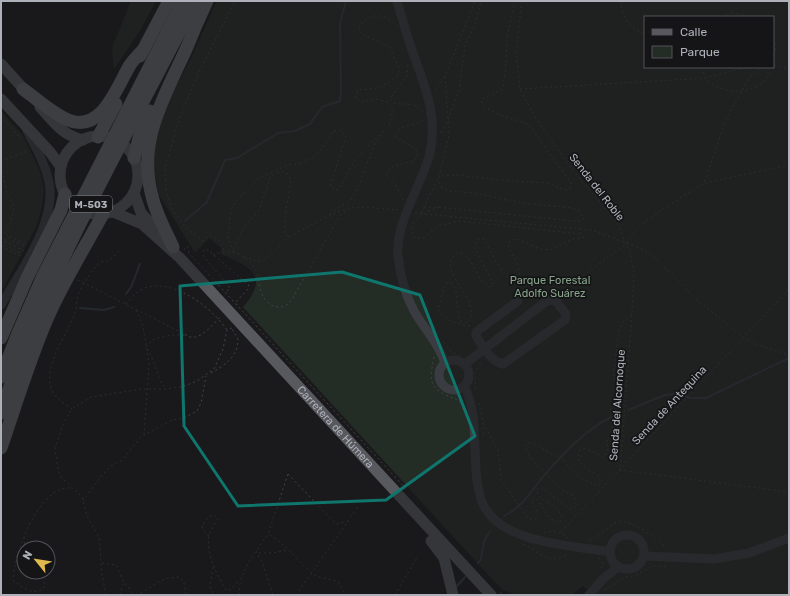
<svg xmlns="http://www.w3.org/2000/svg" width="790" height="596" viewBox="0 0 790 596" font-family="Rubik,sans-serif">
<style>
.green{fill:#242c26;fill-rule:evenodd}
.lines{fill:none;stroke-linecap:round;stroke-linejoin:round}
.stream{stroke:#333a41;stroke-width:2}
.path{stroke:#424348;stroke-width:1;stroke-dasharray:2 3;stroke-linecap:butt}
.minor{stroke:#3b3c41;stroke-width:9}
.major{stroke:#58595f;stroke-width:11}
.highway{stroke:#686a71;stroke-width:13}
.marked{fill:none;stroke:#0f766e;stroke-width:3;stroke-linejoin:round}
.labels{text-anchor:middle;stroke-width:3.5;stroke-linejoin:round;paint-order:stroke}
.shield{fill:#151517;stroke:#808289;stroke-width:1}
.shield-label{font-size:10px;font-weight:bold;fill:#aeb1ba}
.street-label{font-size:11px;fill:#aeb1ba;stroke:#151517}
.park-label{font-size:11px;fill:#87a38a;stroke:#151517}
</style>
<rect width="100%" height="100%" fill="#1a1a1c"/>
<g class="green">
<polygon points="131,1 156,1 141,29 114,69 112,48"/>
<path d="M217,1H789V595H594L583,586L572,595H516L502,589L493,580L243,307C270,276 251,267 221,254V248L209,238L195,253L159,195L154,170L155,140L167,104L191,58ZM645,17H773V67H645Z"/>
<polygon points="1,111 23,136 40,171 44,191 41,211 36,227 1,292"/>
</g>
<g class="lines">
<g class="stream">
<polyline points="185,221 207,202 225,160 237,158 278,133 295,131 310,124 322,107 340,101 341,90 340,23 346,1"/>
<polyline points="126,294 131,287 140,264"/>
<polyline points="80,308 104,310 114,307"/>
<polyline points="628,410 665,395 673,394 691,398 706,398 789,358"/>
<path d="M504,516C521,508 531,492 542,478C562,454 590,424 619,414"/>
<polyline points="478,563 481,559 484,541 490,531"/>
<polyline points="457,586 465,577"/>
</g>
<g class="path">
<polyline points="522,1 516,53 520,89 536,119 574,172 617,222 631,256 634,272 632,313 620,470 789,492"/>
<path d="M620,1C623,18 629,28 645,34"/>
<polyline points="722,17 732,13 753,17"/>
<polyline points="773,39 776,45 773,66"/>
<polyline points="408,65 407,75 390,99 393,103 414,105 423,111"/>
<polyline points="774,65 789,69"/>
<path d="M702,67C703,71 704,76 707,79C722,95 752,96 767,78C769,75 771,70 773,67"/>
<polyline points="520,89 706,78 748,67"/>
<polyline points="435,91 444,77"/>
<polyline points="450,115 459,90 465,46 476,22 481,1"/>
<polyline points="1,116 21,139"/>
<polyline points="441,133 449,118"/>
<polyline points="1,161 28,151"/>
<path d="M1,166L7,194L14,205C12,216 11,229 1,236"/>
<polyline points="439,177 449,135 445,76 475,1"/>
<polyline points="705,183 789,165"/>
<polyline points="403,200 396,186 386,175 393,166 415,161 418,152 408,144 394,136 400,128 421,122 423,119"/>
<path d="M424,207L448,208L572,221H581L584,218L579,211L573,208L524,203L474,193L448,191L442,188L438,179L442,176L458,175L497,180L548,183L564,190L570,189L571,183L530,126C515,117 493,117 482,103V99L503,89L506,66L507,36L515,1"/>
<path d="M439,207C426,212 406,220 413,236L416,238H423L438,226L459,221L581,234"/>
<polyline points="415,213 591,230 640,248 652,255 697,300 743,337 756,344 789,355"/>
<polyline points="421,213 437,180"/>
<polyline points="330,214 351,199 356,192 375,144 381,135"/>
<polyline points="5,240 7,237 24,246 25,244 6,234"/>
<polyline points="5,241 24,251"/>
<polyline points="1,246 20,256 20,253 3,244 5,241"/>
<polyline points="234,249 244,226 259,211 271,176 282,171 288,174 291,180 285,217 285,233 289,237"/>
<polyline points="184,250 185,247 188,247 189,252"/>
<polyline points="224,250 221,242 210,235 203,241 187,229 172,209 166,192 165,167 180,117 201,68 235,1"/>
<polyline points="188,252 406,489"/>
<path d="M234,252L227,237L230,226L229,221L231,210L236,201L259,178L288,165L302,163L313,158L328,141L333,131L341,130L346,136L330,187L336,190L339,189L356,158L389,126L393,111L387,102L376,99L361,102L355,98L358,90C379,88 383,88 399,74V69L390,47L364,35L360,33L359,29C364,13 386,11 396,26"/>
<path d="M213,255C231,247 249,254 257,273C259,279 259,287 262,294C266,305 280,312 289,303C292,300 294,296 296,292L340,216L349,208L362,207L398,210"/>
<polyline points="244,257 257,261 264,260 289,237 330,215 348,208"/>
<polyline points="1,280 6,281"/>
<path d="M78,280L190,337C201,340 213,324 221,316"/>
<polyline points="227,291 230,288 204,257 203,250 208,250 249,285 248,289 236,302"/>
<polyline points="559,294 627,243 635,232 648,219 704,183 727,117 751,75 762,67"/>
<path d="M126,304C131,298 137,291 145,288C174,278 212,308 227,330"/>
<polyline points="136,310 143,326 149,364 144,434"/>
<path d="M470,326C457,324 446,321 438,310L445,284L450,282C461,291 454,309 461,321L468,323L472,315C471,310 470,304 468,300C462,286 439,264 458,252C476,256 474,281 490,287L493,283L491,279L474,247L478,239H483C493,252 500,277 516,282L519,280C521,267 514,258 508,246L510,240L517,239L540,249L550,250L572,239L583,238V236L578,229"/>
<polyline points="444,342 451,352 462,356"/>
<polyline points="146,347 154,339 171,335 185,335"/>
<path d="M147,349C158,364 155,377 166,389"/>
<path d="M434,357C431,374 426,386 446,395C454,399 454,397 462,404"/>
<path d="M211,373C225,365 238,357 238,339L232,329"/>
<polyline points="475,389 475,373 482,362"/>
<polyline points="479,403 483,422 483,437"/>
<path d="M72,409C64,403 53,397 51,388C44,362 67,336 75,313C77,308 76,301 78,295C83,283 91,272 100,262L109,261L121,249"/>
<path d="M483,423L498,449L501,480L528,518L535,520L539,515C537,509 532,507 532,500L535,497C544,505 545,519 559,523L562,519C560,507 547,502 538,496L537,489L540,487C551,492 558,503 571,509L577,506L573,495L564,491L532,460L525,447L528,443C540,442 548,456 561,457C570,469 583,482 598,486L600,484V477C591,471 574,464 579,451L584,448L604,457L609,448L606,443L612,431L614,417L610,412L614,402L616,384L613,374L619,331L622,323L632,313"/>
<path d="M288,474L268,534C286,544 297,560 312,573C319,579 330,578 338,582L346,595"/>
<polyline points="288,474 336,524 348,521"/>
<polyline points="83,501 102,475 111,466 122,460 141,437 172,420 184,418 197,411 201,403 206,376"/>
<polyline points="561,532 789,289"/>
<path d="M544,533C553,529 560,531 568,538"/>
<path d="M209,536L203,530L202,526L208,517L213,515L218,519C215,524 210,531 209,536C206,553 217,576 226,590H230L239,581"/>
<polyline points="24,537 25,548"/>
<path d="M589,540C600,536 607,527 618,522C630,518 658,539 666,548"/>
<path d="M523,544C542,553 547,566 568,554"/>
<polyline points="256,551 263,564 273,595"/>
<polyline points="259,553 273,553 288,550"/>
<polyline points="599,558 603,564 601,569"/>
<polyline points="102,563 116,565 124,583 128,586 133,595"/>
<polyline points="213,567 210,586 214,595"/>
<path d="M42,572L45,585L42,590L33,592L22,587L13,580C14,553 39,485 71,488"/>
<polyline points="605,590 625,577 634,576 653,566 667,566"/>
<polyline points="500,592 505,595"/>
<polyline points="106,595 102,575 99,537 87,516 82,497 62,478 58,470 55,448 64,422 72,409 91,397 142,389 166,389 182,387 197,381 214,369 223,349 227,330 232,328"/>
<polyline points="120,595 123,584"/>
<path d="M136,595C155,587 156,578 179,577L184,582L186,595"/>
<polyline points="229,595 230,590"/>
<path d="M239,595C239,571 255,553 268,534"/>
<polyline points="296,595 358,507"/>
<polyline points="395,595 418,556"/>
<polyline points="577,595 581,592"/>
<polyline points="784,595 789,589"/>
</g>
<g class="minor">
<path d="M397,1C402,18 407,36 413,53C425,86 438,117 430,153C422,185 395,222 398,256C400,275 405,294 414,311C424,329 439,343 445,363"/>
<path d="M1,305C20,272 57,222 49,182C45,163 36,148 27,131"/>
<circle cx="454" cy="375" r="15"/>
<path d="M465,364L548,300L556,301L566,314L565,320L503,364C491,362 483,346 476,336V332L518,301"/>
<path d="M464,386C475,407 474,428 475,451C476,468 476,486 482,502C499,544 572,545 610,552"/>
<circle cx="627" cy="552" r="17"/>
<polyline points="644,556 714,559 749,553 789,538"/>
<polyline points="589,595 604,578 618,567"/>
</g>
<g class="major">
<polyline points="1,64 29,95"/>
<polyline points="1,99 50,152 61,167"/>
<path d="M40,107C55,123 62,135 83,140"/>
<circle cx="99" cy="175" r="39"/>
<polyline points="134,193 141,213 155,228"/>
<path id="s1" d="M113,212L142,224L180,258L491,595"/>
<polyline points="431,541 444,558 453,595"/>
</g>
<g class="highway">
<polyline points="196,25 207,1"/>
<polyline points="140,56 169,1"/>
<path d="M23,89C37,99 52,113 68,120C102,134 117,86 130,65C134,59 139,54 144,49"/>
<polyline points="98,137 116,104"/>
<polyline points="134,158 140,134 150,111"/>
<path d="M173,247C165,230 156,214 152,196C138,145 160,105 181,60C188,46 193,32 199,18"/>
<polyline points="1,338 27,278 61,210 65,194"/>
<polyline points="1,377 18,333 43,276 183,1"/>
<path d="M1,413C47,269 127,137 195,1"/>
<path d="M1,448C16,404 29,361 47,319C63,282 84,249 103,214"/>
</g>
</g>
<path d="M0 0H790V596H0ZM342,272L420,295L475,436L386,500L238,506L184,426L180,286Z" fill="#1a1a1c" fill-opacity=".55" fill-rule="evenodd"/>
<path class="marked" d="M342,272L420,295L475,436L386,500L238,506L184,426L180,286Z"/>
<g class="labels">
<rect class="shield" x="70" y="196" width="42" height="16" rx="3"/>
<g class="shield-label">
<text x="91" y="208">M-503</text>
</g>
<g class="street-label">
<text transform="translate(597 187) rotate(52)" y="4">Senda del Roble</text>
<text transform="translate(617 405) rotate(-86)" y="4">Senda del Alcornoque</text>
<text transform="translate(669 405) rotate(-47)" y="4">Senda de Antequina</text>
<text dy="4" stroke="none"><textPath href="#s1" startOffset="312">Carretera de Húmera</textPath></text>
</g>
<g class="park-label">
<text x="550" y="284">Parque Forestal<tspan x="550" dy="13">Adolfo Suárez</tspan></text>
</g>
</g>
<rect width="790" height="596" fill="none" stroke="#aeb1ba" stroke-width="4"/>
<rect x="644" y="16" width="130" height="52" fill="#151517" stroke="#525358"/>
<rect x="652" y="29" width="20" height="6" fill="#58595f" stroke="#525358"/>
<text x="680" y="36" font-size="12" fill="#aeb1ba">Calle</text>
<rect x="652" y="46" width="20" height="12" fill="#242c26" stroke="#525358"/>
<text x="680" y="56" font-size="12" fill="#aeb1ba">Parque</text>
<g transform="translate(36 560) rotate(300)"><circle r="19" fill="#151517" stroke="#525358"/>
<path d="M0-3L7 15L0 10L-7 15Z" fill="#e1b94d"/>
<text y="-6" font-size="11" font-weight="bold" text-anchor="middle" fill="#aeb1ba">N</text>
</g>
</svg>
